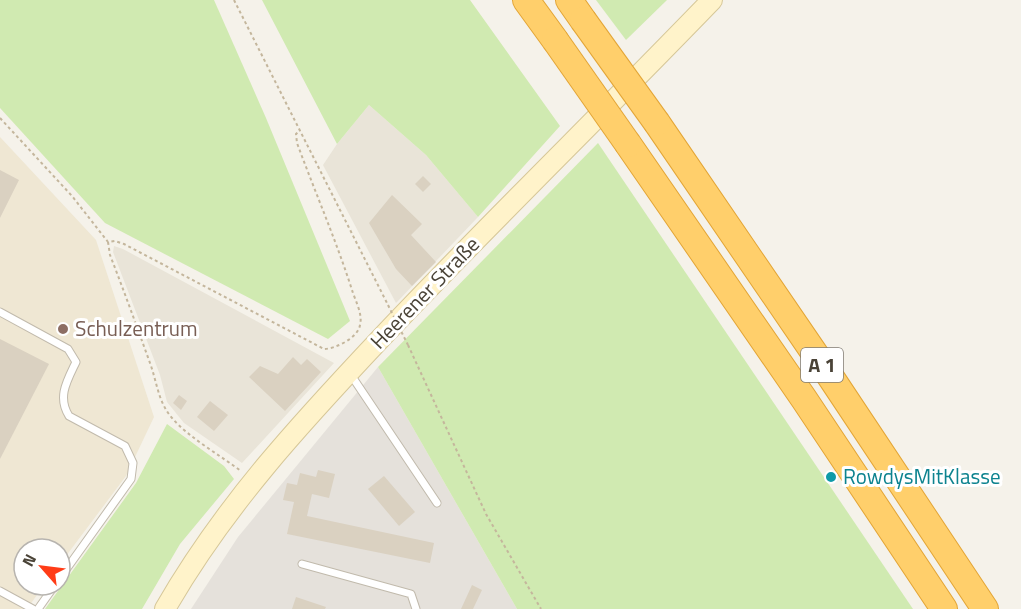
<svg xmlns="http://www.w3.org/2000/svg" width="1021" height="609" viewBox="0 0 1021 609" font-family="'Titillium Web',sans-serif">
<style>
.residential{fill:#e9e4d8}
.industrial{fill:#e5e1db}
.education{fill:#efe7d3}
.green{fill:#d0eab1}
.building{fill:#dad1c1}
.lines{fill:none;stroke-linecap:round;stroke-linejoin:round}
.service-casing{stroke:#c1baac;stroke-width:9}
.secondary-casing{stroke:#d6c798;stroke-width:22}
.motorway-casing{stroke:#e3a536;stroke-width:28}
.path{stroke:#c4b69c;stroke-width:2;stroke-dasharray:3 3;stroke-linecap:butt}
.service{stroke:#fff;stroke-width:7}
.secondary{stroke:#fff3ca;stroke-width:20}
.motorway{stroke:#ffcf6b;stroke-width:26}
.motorway-bridge-casing{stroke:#e3a536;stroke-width:28;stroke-linecap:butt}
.path-bridge{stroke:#c4b69c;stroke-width:2;stroke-dasharray:3 3;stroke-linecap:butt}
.motorway-bridge{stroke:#ffcf6b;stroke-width:26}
.education-dot{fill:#8d6e63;stroke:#fff;stroke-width:2}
.culture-dot{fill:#0f9aa8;stroke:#fff;stroke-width:2}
.labels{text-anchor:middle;stroke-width:6;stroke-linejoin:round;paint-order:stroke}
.shield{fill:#fff;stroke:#807b73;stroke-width:1.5}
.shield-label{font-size:20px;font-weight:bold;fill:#4a4337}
.street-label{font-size:21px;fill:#4a4337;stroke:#fff}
.education-label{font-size:21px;fill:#785e54;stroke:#fff;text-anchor:start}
.culture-label{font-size:21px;fill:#0d838f;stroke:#fff;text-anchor:start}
</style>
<rect width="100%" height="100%" fill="#f5f2ea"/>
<g class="residential">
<polygon points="369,105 426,155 478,217 396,303 323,165 337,144"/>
<polygon points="114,246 123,249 334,363 242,463 184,423 167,402 160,375 113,252"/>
</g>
<polygon class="industrial" points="378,367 517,609 191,609 238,537"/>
<polygon class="education" points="0,137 96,240 154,417 126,476 60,564 60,549 24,549 24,585 44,585 27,609 0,609"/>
<g class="green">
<polygon points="0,0 214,0 266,118 350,321 328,339 105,223 0,108"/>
<polygon points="262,0 470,0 560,126 478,217 426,155 369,105 337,144"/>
<polygon points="596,0 667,0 626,40"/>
<polygon points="598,143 913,609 517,609 378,367"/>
<polygon points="167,424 224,466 234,479 180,544 142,609 45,609 136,483"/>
</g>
<g class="building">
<polygon points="0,170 19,180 0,218"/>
<polygon points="423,176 431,184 423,192 415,184"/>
<polygon points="392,195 422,224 411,235 436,262 412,286 396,269 369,223"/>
<polygon points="0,339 49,364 0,459"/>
<polygon points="293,357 301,365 307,359 321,372 285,411 249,377 260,366 278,374"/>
<polygon points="179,395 187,401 181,410 173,403"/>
<polygon points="210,401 228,415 214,431 197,417"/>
<polygon points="318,470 335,474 329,498 312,494 307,516 434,543 430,563 287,534 294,502 283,500 287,483 297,485 300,473 316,477"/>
<polygon points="384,476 415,512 399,526 368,489"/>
<polygon points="472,585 482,590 473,609 461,609"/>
<polygon points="296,597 326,607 325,609 292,609"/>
</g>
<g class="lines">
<g class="service-casing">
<g id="service">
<path d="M0,312L68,349L76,362C67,381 57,397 69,416L125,446L133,463L131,479L60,578"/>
<polyline points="351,375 437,503"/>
<polyline points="302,564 411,594 416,609"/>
<polyline points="0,591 33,609"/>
<polyline points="38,609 55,585"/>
</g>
</g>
<g class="secondary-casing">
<path id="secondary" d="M165,609C224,506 301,423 382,337C490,223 603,113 712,0"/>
</g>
<g class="motorway-casing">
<g id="motorway">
<polyline points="526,0 555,40"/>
<polyline points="569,0 583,20"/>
<polyline points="657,123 830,376 985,609"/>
<polyline points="628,144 804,399 944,609"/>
</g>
</g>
<g class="path">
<polyline points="234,0 388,305"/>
<path d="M0,118L72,196L108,242L115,241L124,244L324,349C335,349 358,338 360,325C363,314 355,300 352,290C336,240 315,192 297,143L296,134L300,130"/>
<path d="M108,242L110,255C124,291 137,327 150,363C157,382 158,402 172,418C188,437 221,456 241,471"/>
<polyline points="408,345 486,514 541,609"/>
</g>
<use href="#service" class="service"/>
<use href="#secondary" class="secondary"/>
<use href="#motorway" class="motorway"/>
<g class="motorway-bridge-casing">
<g id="motorway-bridge">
<polyline points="583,20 657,123"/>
<polyline points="555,40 628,144"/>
</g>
</g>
<polyline class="path-bridge" points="388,305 408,345"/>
<use href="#motorway-bridge" class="motorway-bridge"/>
</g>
<circle class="education-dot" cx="63" cy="329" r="6"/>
<circle class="culture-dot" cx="831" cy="477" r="6"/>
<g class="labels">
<rect class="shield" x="801" y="348" width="42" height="34" rx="4.5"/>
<g class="shield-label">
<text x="822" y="372">A 1</text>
</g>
<g class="street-label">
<text transform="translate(425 293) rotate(-46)" y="7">Heerener Straße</text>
</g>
<g class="education-label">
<text x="75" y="336">Schulzentrum</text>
</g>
<g class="culture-label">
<text x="843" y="484">RowdysMitKlasse</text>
</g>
</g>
<g transform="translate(42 567) rotate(298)"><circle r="28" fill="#ffffff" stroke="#b7b4af" stroke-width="1.5"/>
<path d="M0-4.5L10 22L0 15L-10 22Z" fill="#ff3c17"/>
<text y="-9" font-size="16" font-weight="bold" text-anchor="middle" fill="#4a4337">N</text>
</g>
</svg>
